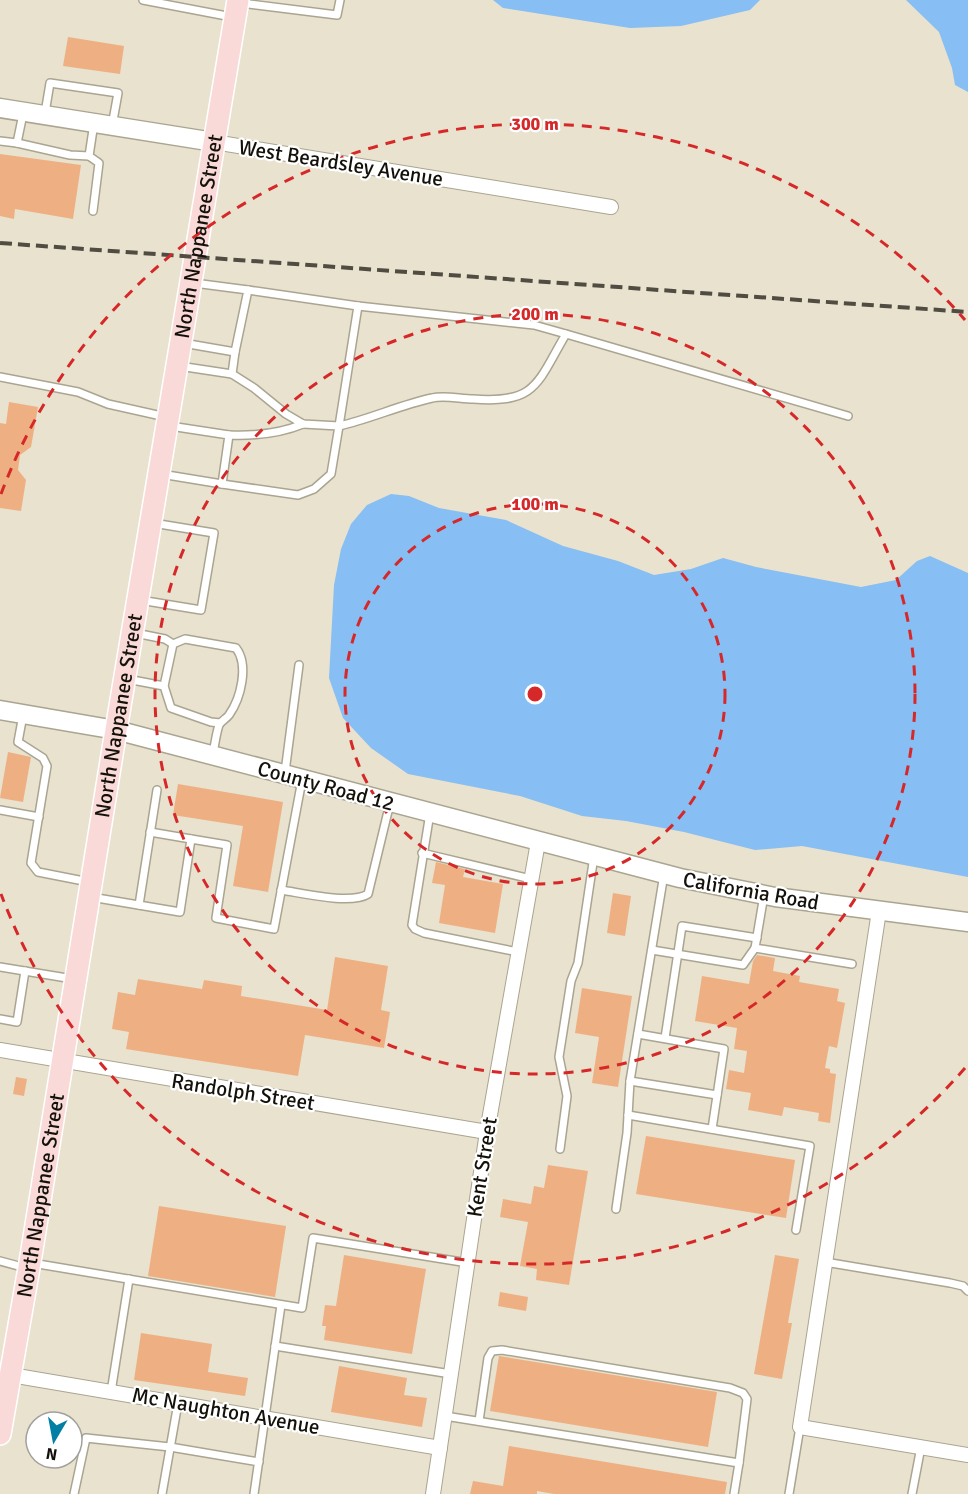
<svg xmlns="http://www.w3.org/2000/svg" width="968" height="1494" viewBox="0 0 968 1494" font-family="Signika,sans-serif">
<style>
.water{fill:#87bef3}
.building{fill:#eeb082}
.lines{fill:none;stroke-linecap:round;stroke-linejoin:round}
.lane-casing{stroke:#aaa591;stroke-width:10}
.street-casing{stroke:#aaa591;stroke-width:16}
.secondary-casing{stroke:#aaa591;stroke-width:21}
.primary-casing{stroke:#fff;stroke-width:24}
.lane{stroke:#fff;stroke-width:7}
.street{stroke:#fff;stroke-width:14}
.secondary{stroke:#fff;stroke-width:18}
.primary{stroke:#fadad9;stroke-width:21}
.rail{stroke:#504c42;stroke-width:4;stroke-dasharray:12 6;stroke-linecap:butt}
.ring{fill:none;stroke:#d62828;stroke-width:3;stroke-dasharray:10 8}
.labels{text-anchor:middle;stroke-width:4.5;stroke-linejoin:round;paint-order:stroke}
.street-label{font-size:21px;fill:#13110a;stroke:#fff}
.centre{fill:#d62828;stroke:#fff;stroke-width:3}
.ring-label{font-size:18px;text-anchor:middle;font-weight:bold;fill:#d62828;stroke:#fff;stroke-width:4.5;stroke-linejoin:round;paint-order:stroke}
</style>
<rect width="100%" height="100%" fill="#e8e2ce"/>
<g class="water">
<polygon points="493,0 760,0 750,10 681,26 630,28 503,8"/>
<polygon points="906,0 968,0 968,92 955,85 952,68 939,32"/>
<polygon points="391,494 409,496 439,508 506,520 563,546 618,561 654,575 691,569 723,558 756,567 861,587 896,580 917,561 930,556 968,573 968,877 802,846 755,850 684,832 626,821 582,816 520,796 408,774 371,748 343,718 329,678 334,585 341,549 351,524 367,505"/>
</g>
<g class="building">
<polygon points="68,37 124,46 120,74 63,66"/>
<polygon points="0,154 81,165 73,219 15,209 14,219 0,216"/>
<polygon points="9,402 38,407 31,447 20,455 18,470 26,480 21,511 0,508 0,423 6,424"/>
<polygon points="8,752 31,757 23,802 0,798"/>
<polygon points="178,784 283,802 268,892 233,886 243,826 173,815"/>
<polygon points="436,862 465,869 463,877 503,884 495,933 439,923 445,885 432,883"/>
<polygon points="613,893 631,896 625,936 607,933"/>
<polygon points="757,955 775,958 773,971 800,976 799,982 839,989 837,1001 845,1003 837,1048 829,1046 825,1068 830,1069 830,1073 836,1074 830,1123 818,1121 819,1113 784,1107 782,1116 748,1110 751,1093 726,1089 729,1070 744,1073 747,1051 734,1049 737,1028 695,1021 702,976 749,984 753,961"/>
<polygon points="335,957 388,966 381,1010 390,1012 384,1048 305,1035 298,1076 126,1049 129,1032 112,1029 118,992 135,995 138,979 202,989 204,980 242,986 241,996 327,1010"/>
<polygon points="582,988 632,996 618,1087 592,1083 599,1037 575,1033"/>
<polygon points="16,1077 27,1079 24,1096 13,1094"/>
<polygon points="646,1136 795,1160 786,1218 636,1194"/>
<polygon points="548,1165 588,1171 569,1285 536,1280 537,1269 520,1266 528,1222 500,1217 503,1199 531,1204 534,1186 544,1188"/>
<polygon points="159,1206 286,1226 275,1297 148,1276"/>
<polygon points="344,1255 426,1269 412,1354 324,1340 326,1326 322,1326 325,1305 336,1306"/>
<polygon points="775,1255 799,1259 788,1323 792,1323 782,1379 754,1374"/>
<polygon points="500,1292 528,1297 526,1311 498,1306"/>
<polygon points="141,1333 212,1344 208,1372 248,1378 245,1396 134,1380"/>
<polygon points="499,1356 717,1392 708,1447 490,1411"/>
<polygon points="339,1366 407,1378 404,1395 427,1398 422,1427 331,1412"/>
<polygon points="509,1446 727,1482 725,1494 554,1494 537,1491 537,1494 470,1494 473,1481 503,1486"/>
</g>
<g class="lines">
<g class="lane-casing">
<g id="lane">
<polyline points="143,0 232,17"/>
<polyline points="241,3 337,15 340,0"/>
<polyline points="45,113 50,83 118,93 112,126"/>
<polyline points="0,141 17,143 23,114"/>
<polyline points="17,143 70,155 89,156"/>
<polyline points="93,211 99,163 89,156 94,123"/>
<polyline points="566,334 848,416"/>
<polyline points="183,343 235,352 248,290 194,283"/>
<polyline points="179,366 232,374 235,352"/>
<polyline points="232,374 254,388 286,414 303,424 339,426 358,306 248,290"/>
<polyline points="0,377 78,392 108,404 166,417"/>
<path d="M229,435C255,436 279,434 303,424"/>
<polyline points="161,474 222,484 229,435 170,426"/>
<path d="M222,484L298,495L314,489L331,474L339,426C370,419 400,405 432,398C444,395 461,399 473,399C537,404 537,383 566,334L534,325L358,306"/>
<polyline points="140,600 201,610 214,533 153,523"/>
<path d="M135,633L165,639L173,644L185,639L236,648C249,665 241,698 229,715C226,719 221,721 219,725C216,734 215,744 213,753"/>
<polyline points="127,679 164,686 171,708 211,722 220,723"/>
<polyline points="164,686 173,644"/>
<polyline points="23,715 18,742 43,758 47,766 31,863 38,872 89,882"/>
<polyline points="285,772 299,665"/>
<polyline points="0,810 39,817"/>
<polyline points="430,813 412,925 415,929 424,933 518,952"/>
<polyline points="150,832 191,839"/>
<polyline points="422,853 531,879"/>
<path d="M281,890C302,893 351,905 368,894L390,803"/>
<polyline points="764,895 755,948 852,964"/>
<polyline points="91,897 180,912 191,839 227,845 216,918 274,929 302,780"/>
<polyline points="139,905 157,790"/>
<polyline points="652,950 743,965 755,948"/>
<polyline points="0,967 73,979"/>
<polyline points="0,1019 17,1022 25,971"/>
<polyline points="638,1034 724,1049 712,1129"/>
<polyline points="665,1038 682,926 757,938"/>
<polyline points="630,1081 717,1095"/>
<polyline points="628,1115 810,1146 796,1230"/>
<polyline points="560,1149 567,1096 559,1057 571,981 578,963 594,856"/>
<polyline points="616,1209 627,1133 630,1081 664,874"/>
<polyline points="0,1261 26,1268"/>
<polyline points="825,1262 950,1283 963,1286 968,1291"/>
<polyline points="32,1263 302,1308 313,1238 468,1263"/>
<polyline points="275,1346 451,1374"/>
<polyline points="111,1392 129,1279"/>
<polyline points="445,1416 739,1463 734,1494"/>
<polyline points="479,1421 488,1358 492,1351 502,1350 730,1388 743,1393 747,1399 739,1463"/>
<polyline points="74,1494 86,1438 170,1447 259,1462"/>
<polyline points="162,1494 178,1403"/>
<polyline points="254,1494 281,1305"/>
<polyline points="789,1494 800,1427"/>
<polyline points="912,1494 921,1447"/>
</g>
</g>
<g class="street-casing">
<g id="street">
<polyline points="214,142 611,207"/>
<polyline points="879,911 800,1427 968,1455"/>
<polyline points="0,1050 487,1132"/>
<polyline points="11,1375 440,1448"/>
<polyline points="433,1494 487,1132 538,842"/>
</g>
</g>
<g class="secondary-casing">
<g id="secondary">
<polyline points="0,108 214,142"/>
<polyline points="0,710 116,730 680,878 775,897 968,922"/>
</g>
</g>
<g class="primary-casing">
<g id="primary">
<path id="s1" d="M0,1434L30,1262L116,730L238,0"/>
</g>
</g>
<use href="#lane" class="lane"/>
<use href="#street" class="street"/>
<use href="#secondary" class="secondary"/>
<use href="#primary" class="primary"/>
<polyline class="rail" points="0,243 968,312"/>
</g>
<g class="ring">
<circle cx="535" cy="694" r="190"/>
<circle cx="535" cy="694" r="380"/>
<path d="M965 1068A570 570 0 0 1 1 894M1 494A570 570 0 0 1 965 320"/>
</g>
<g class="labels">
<g class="street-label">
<text transform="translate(341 163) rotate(9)" y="7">West Beardsley Avenue</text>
<text dy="7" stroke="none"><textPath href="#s1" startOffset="1214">North Nappanee Street</textPath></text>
<text dy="7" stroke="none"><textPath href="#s1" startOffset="728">North Nappanee Street</textPath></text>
<text transform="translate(326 786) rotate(15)" y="7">County Road 12</text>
<text transform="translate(751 891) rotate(10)" y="7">California Road</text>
<text transform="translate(243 1092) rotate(9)" y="7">Randolph Street</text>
<text transform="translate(482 1167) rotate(-81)" y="7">Kent Street</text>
<text dy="7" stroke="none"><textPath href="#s1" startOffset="242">North Nappanee Street</textPath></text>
<text transform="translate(226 1411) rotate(10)" y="7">Mc Naughton Avenue</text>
</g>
</g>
<circle cx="535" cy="694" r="9" class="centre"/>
<g class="ring-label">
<text x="535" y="130">300 m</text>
<text x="535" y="320">200 m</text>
<text x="535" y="510">100 m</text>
</g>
<g transform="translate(54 1440) rotate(190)"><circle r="28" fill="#ffffff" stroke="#a1a09d" stroke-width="1.5"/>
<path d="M0-4.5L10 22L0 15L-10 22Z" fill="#037fa5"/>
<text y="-9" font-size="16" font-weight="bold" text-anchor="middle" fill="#13110a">N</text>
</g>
</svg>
